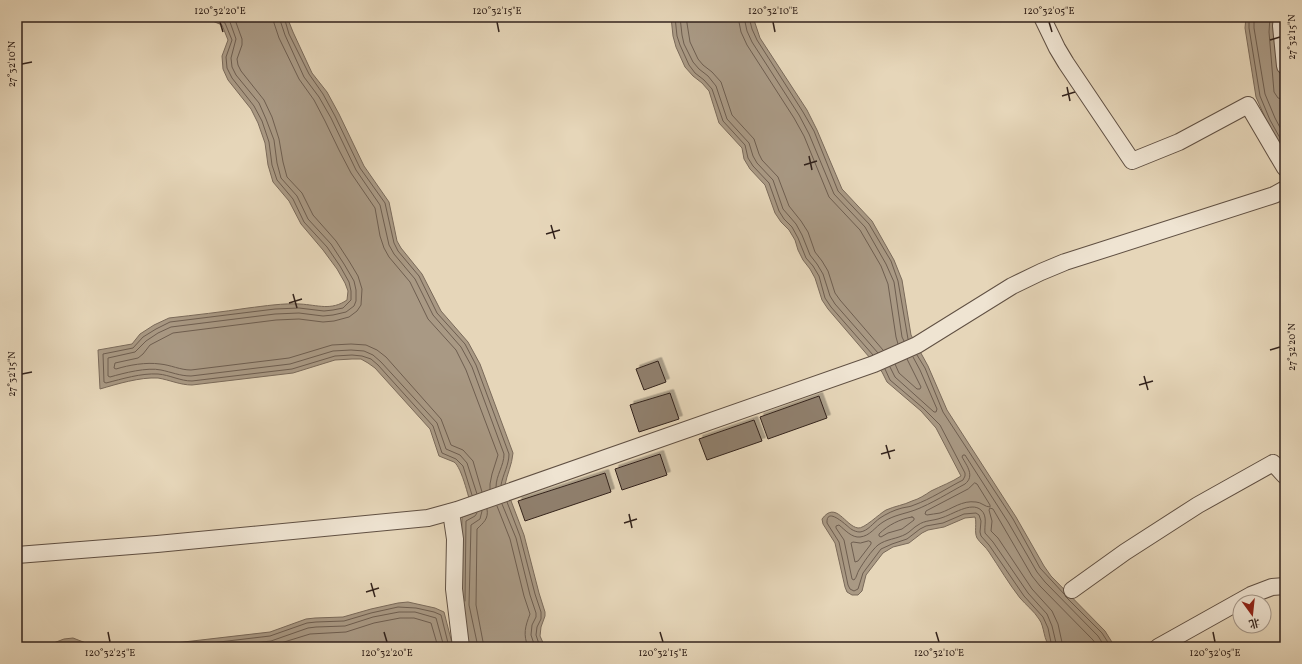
<svg xmlns="http://www.w3.org/2000/svg" width="1302" height="664" viewBox="0 0 1302 664" font-family="Vollkorn,'Noto Serif SC',serif">
<style>
.water{fill:#a99984;stroke:#7a6a5a}
.lines{fill:none;stroke-linecap:round;stroke-linejoin:round}
.shore{stroke:#6e5e50;stroke-width:1}
.building{fill:#90806e;stroke:#33231c;filter:url(#shadow)}
.minor-casing{stroke:#605043;stroke-width:18}
.minor{stroke:#efe4d2;stroke-width:16}
.ticks{fill:none;stroke:#33231c;stroke-width:1.5}
.neatline{fill:none;stroke:#33231c;stroke-width:1.5}
.ticks-label{font-size:10px;text-anchor:middle;fill:#33231c}
</style>
<defs>
<filter id="shadow"><feDropShadow dx="3.5" dy="-3.5" stdDeviation="0" flood-color="#0004"/></filter>
</defs>
<rect width="100%" height="100%" fill="#e6d6b9"/>
<filter id="stains"><feTurbulence type="fractalNoise" baseFrequency=".005" numOctaves="4"/><feColorMatrix values="0 0 0 0 .2 0 0 0 0 .09 0 0 0 0 .02 0 0 0 .5 -.17"/></filter>
<radialGradient id="worn" r=".72"><stop offset=".6" stop-color="#630" stop-opacity="0"/><stop offset="1" stop-color="#630" stop-opacity=".3"/></radialGradient>
<g class="water">
<path d="M198,17H287L293,32L312,73L327,92L339,114L364,166L389,202L397,241L401,248L422,274L441,311L468,342L480,364L513,453C512,465 507,474 505,485L524,535L539,593L545,612V616L541,627L540,636L545,647H469L460,606L462,517L473,513C470,503 462,467 454,462C449,460 444,458 439,456L430,429L375,368L368,363L361,359H352L335,360L293,373L192,385C180,385 170,380 158,378C140,377 117,384 100,389L98,350L132,344L140,334L154,325L169,318C195,315 222,312 248,308C265,306 283,303 300,304C318,305 331,311 347,300L348,291L345,283L337,269L323,250L301,224L289,201L273,182L268,165L265,143L258,123L251,109L228,80L223,69L222,56L228,40L222,25L210,20H202Z"/>
<path d="M671,17H753L760,38L807,110L817,130L842,189L872,221L894,260L902,280L911,335L928,366L947,410L1016,517L1044,566L1051,576L1105,631L1115,647H1051C1043,641 1045,627 1039,619C1034,611 1026,605 1020,598C1009,584 999,567 989,552C986,547 980,543 977,538C974,532 977,523 975,517L965,518L944,527L928,530L922,533L909,543L893,547L883,553L866,575L862,591L858,595H852L847,592L845,587L835,543L823,524L822,519C836,500 845,526 858,528C864,529 879,514 886,510C895,506 904,505 912,501C919,499 925,495 931,491C941,486 952,482 961,476L936,428L921,411L887,382L882,372L828,309L822,300L815,278L810,269L803,260L798,250L795,240L789,230L781,222L775,213L765,185L750,169L744,159L742,148L719,123L709,91L702,83L693,76L685,67L676,47L673,36Z"/>
<path d="M1246,17H1279C1280,44 1278,72 1285,98V156L1267,122L1256,97L1245,28Z"/>
<polygon points="408,602 435,608 444,612 453,647 43,647 64,639 73,638 91,645 175,643 270,632 306,619 315,618 343,617 371,609 398,603"/>
</g>
<g class="lines">
<g class="shore">
<path d="M214,17L225,23L232,40L226,57L227,68L232,78L254,106L262,121L269,142L272,165L277,180L293,199L304,222L327,247L340,266L349,282L351,291V300L343,308L333,310L324,311L299,308L275,309L170,322L156,329L143,337L133,348L103,354L104,382L106,383C122,379 141,373 158,374C170,375 180,381 192,381L292,369L335,356L352,355L362,356L371,359L378,365L433,426L442,453L456,459L463,466L472,495"/>
<path d="M226,17L230,22L236,39L231,58L232,67L236,75L259,103L266,119L274,140L277,163L281,178L297,196L308,219L331,244L344,264L354,281L356,290V301L354,306L346,312L333,315L323,316L299,313L275,314L171,327L158,333L146,341L135,352L108,358V376L110,377C124,373 147,367 161,370C171,372 180,376 191,376L290,364L333,351L351,350L364,351L373,355L381,362L437,423L446,449L460,455L467,463L477,494"/>
<path d="M234,17L242,39V45L237,59L238,65L241,71L264,100L272,117L279,139L283,162L287,177L302,193L313,215L336,241L349,261L358,276L362,289L361,305L357,311L349,317L334,321L323,322L299,319L276,320L173,333L150,345L143,354L138,358L115,363L114,368L116,369C129,365 146,362 160,364C171,365 180,370 191,370L289,358L332,345L351,344L366,345L377,350L386,357L441,419L451,445L463,450L473,461L482,492"/>
<polyline points="273,17 274,23 279,38 299,79 314,100 325,121 339,150 351,173 375,208 380,236 384,248 389,257 410,282 428,319 456,350 466,370 498,455 492,474 490,484 490,489"/>
<path d="M279,17L285,35L304,77L319,97L331,118L356,170L380,205L389,245L394,254L415,279L433,315L461,347L472,367L504,454C504,466 496,475 496,487"/>
<path d="M284,17L289,34L309,74L323,94L335,116L360,168L385,203L394,243L398,251L419,276L437,313L465,344L476,365L509,454C509,465 503,474 501,485"/>
<polyline points="675,17 677,36 680,45 689,65 695,73 704,80 712,89 723,121 745,145 748,158 753,166 769,183 779,211 784,219 792,227 798,238 806,258 813,266 819,276 825,298 831,307 873,355"/>
<polyline points="680,17 682,35 684,44 693,62 699,69 708,76 716,86 727,119 749,143 753,156 757,163 773,180 783,209 796,224 802,235 810,255 817,264 823,274 830,296 835,304 878,353"/>
<polyline points="686,17 690,42 698,59 703,65 712,72 721,82 732,115 754,139 759,154 762,160 778,177 789,206 801,221 808,232 815,252 822,261 828,271 835,293 840,300 883,350"/>
<polyline points="738,17 741,32 747,45 794,118 804,136 829,197 860,230 881,266 888,284 896,337 898,344"/>
<polyline points="744,17 747,31 752,42 799,115 809,134 834,194 865,227 886,264 894,282 902,337 904,341"/>
<polyline points="749,17 752,29 757,40 803,112 814,131 838,191 869,224 891,261 898,281 908,339"/>
<polyline points="1249,17 1249,28 1260,96 1270,120 1285,147"/>
<polyline points="1254,17 1254,28 1265,94 1275,118 1285,137"/>
<polyline points="1270,17 1269,32 1274,92 1278,98 1285,100"/>
<polyline points="917,355 925,368 943,412 1013,519 1040,568 1065,595"/>
<polyline points="895,364 899,373 917,389 920,389 921,387 907,359"/>
<polyline points="890,367 895,377 934,412 936,412 937,409 920,370 913,357"/>
<path d="M885,369L890,380L923,408L940,425L965,473V476L963,480C947,488 931,499 914,505C910,507 906,507 902,508C894,510 886,514 880,518C873,523 868,531 860,532C857,532 854,531 851,529C848,527 826,505 827,523L839,542L848,585L850,589L854,591L858,589L863,573L881,549L892,544L907,539L920,529L926,526L943,523L964,514L976,513L979,515L981,521L980,532L981,536L989,545L1024,596L1043,617L1048,628L1052,647"/>
<path d="M975,483L977,484L990,505V507C985,507 981,502 976,502C962,500 952,509 940,513C936,514 931,514 927,515L925,514L926,511L968,489Z"/>
<polyline points="507,502 520,536 535,594 541,612 541,619 537,627 536,635 540,647"/>
<polyline points="502,504 516,538 530,595 536,613 536,617 532,625 531,635 535,647"/>
<path d="M497,506L510,539L524,596L530,614C525,627 523,634 528,647"/>
<path d="M912,517L914,518V520L902,529L888,533L881,537L879,536V534C888,525 900,519 912,517Z"/>
<polygon points="869,541 871,542 871,544 858,561 855,562 851,543 853,542 860,543"/>
<polyline points="1065,596 1102,633 1111,647"/>
<polyline points="465,601 466,521 475,516 477,513"/>
<polyline points="177,647 270,636 307,623 316,622 344,621 371,613 398,607 416,608 434,612 441,615 449,647"/>
<polyline points="218,647 271,641 308,628 316,627 345,626 373,617 399,612 415,612 436,618 444,647"/>
<polyline points="268,647 310,634 346,632 374,623 400,618 414,618 431,623 438,647"/>
<polyline points="478,647 469,605 471,525 480,519 482,511"/>
<path d="M484,647L476,605L477,529C483,523 489,519 487,509"/>
<path d="M1057,647L1052,626L1047,614L1028,593L993,542L985,533C984,526 988,516 981,510C971,501 952,515 941,518C933,521 925,520 918,525C914,527 910,532 906,534C897,539 886,539 878,545C872,550 863,563 859,570C857,573 857,577 854,580L852,579L844,540L836,528V526L839,525C845,530 852,538 860,537C870,536 875,527 883,522C894,515 904,514 915,510C931,504 950,492 965,484C975,476 967,466 962,457L963,455H965L1008,522L1037,572L1045,582L1098,636L1105,647"/>
<polyline points="1063,647 1058,624 1052,611 1032,589 998,538 991,531 992,521 989,510 990,508 993,509 1032,576 1040,586 1093,640 1098,647"/>
</g>
</g>
<g class="building">
<polygon points="658,361 666,382 644,390 636,369"/>
<polygon points="670,393 679,419 639,432 630,405"/>
<polygon points="819,396 827,418 768,439 760,417"/>
<polygon points="754,420 762,441 707,460 699,439"/>
<polygon points="660,454 667,475 622,490 615,469"/>
<polygon points="605,473 611,492 525,521 518,501"/>
</g>
<g class="lines">
<g class="minor-casing">
<g id="minor">
<polyline points="1042,17 1057,48 1066,63 1132,161 1179,142 1248,105 1285,168"/>
<polyline points="1282,17 1281,26 1285,66"/>
<polyline points="451,512 455,539 454,589 461,647"/>
<polyline points="17,555 157,544 428,518 457,510 874,364 917,345 1012,286 1041,272 1065,262 1274,195 1285,189"/>
<polyline points="1072,590 1125,552 1198,505 1273,463 1285,476"/>
<polyline points="1158,647 1251,595 1272,587 1285,586"/>
</g>
</g>
<use href="#minor" class="minor"/>
</g>
<path class="ticks" d="M220,22L223,32M497,22L499,32M773,22L775,32M1049,22L1052,32M1270,40L1280,37M22,64L32,62M1067,87L1070,101M1062,96L1075,92M809,156L812,170M804,165L817,161M551,225L555,239M546,234L560,230M293,294L297,308M289,303L302,299M1270,350L1280,347M22,374L32,372M1144,376L1148,390M1139,385L1153,381M886,445L890,459M881,454L895,450M629,514L632,528M624,523L637,519M371,583L375,597M366,592L379,588M108,632L110,642M384,632L387,642M660,632L663,642M936,632L939,642M1213,632L1215,642"/>
<rect width="1302" height="664" fill="none" stroke="#e6d6b9" stroke-width="44"/>
<g transform="translate(1252 614) rotate(165)"><circle r="19" fill="#efe4d2" stroke="#a49789"/>
<path d="M0-3L7 15L0 10L-7 15Z" fill="#8f2418"/>
<text y="-6" font-size="11" font-weight="bold" text-anchor="middle" fill="#33231c">北</text>
</g>
<rect x="22" y="22" width="1258" height="620" class="neatline"/>
<g class="ticks-label">
<text x="220" y="14">120°32'20"E</text>
<text x="497" y="14">120°32'15"E</text>
<text x="773" y="14">120°32'10"E</text>
<text x="1049" y="14">120°32'05"E</text>
<text transform="translate(1291 37) rotate(-90)" y="4">27°32'15"N</text>
<text transform="translate(11 64) rotate(-90)" y="4">27°32'10"N</text>
<text transform="translate(1291 347) rotate(-90)" y="4">27°32'20"N</text>
<text transform="translate(11 374) rotate(-90)" y="4">27°32'15"N</text>
<text x="110" y="656">120°32'25"E</text>
<text x="387" y="656">120°32'20"E</text>
<text x="663" y="656">120°32'15"E</text>
<text x="939" y="656">120°32'10"E</text>
<text x="1215" y="656">120°32'05"E</text>
</g>
<rect width="100%" height="100%" filter="url(#stains)"/>
<rect width="100%" height="100%" fill="url(#worn)"/>
</svg>
